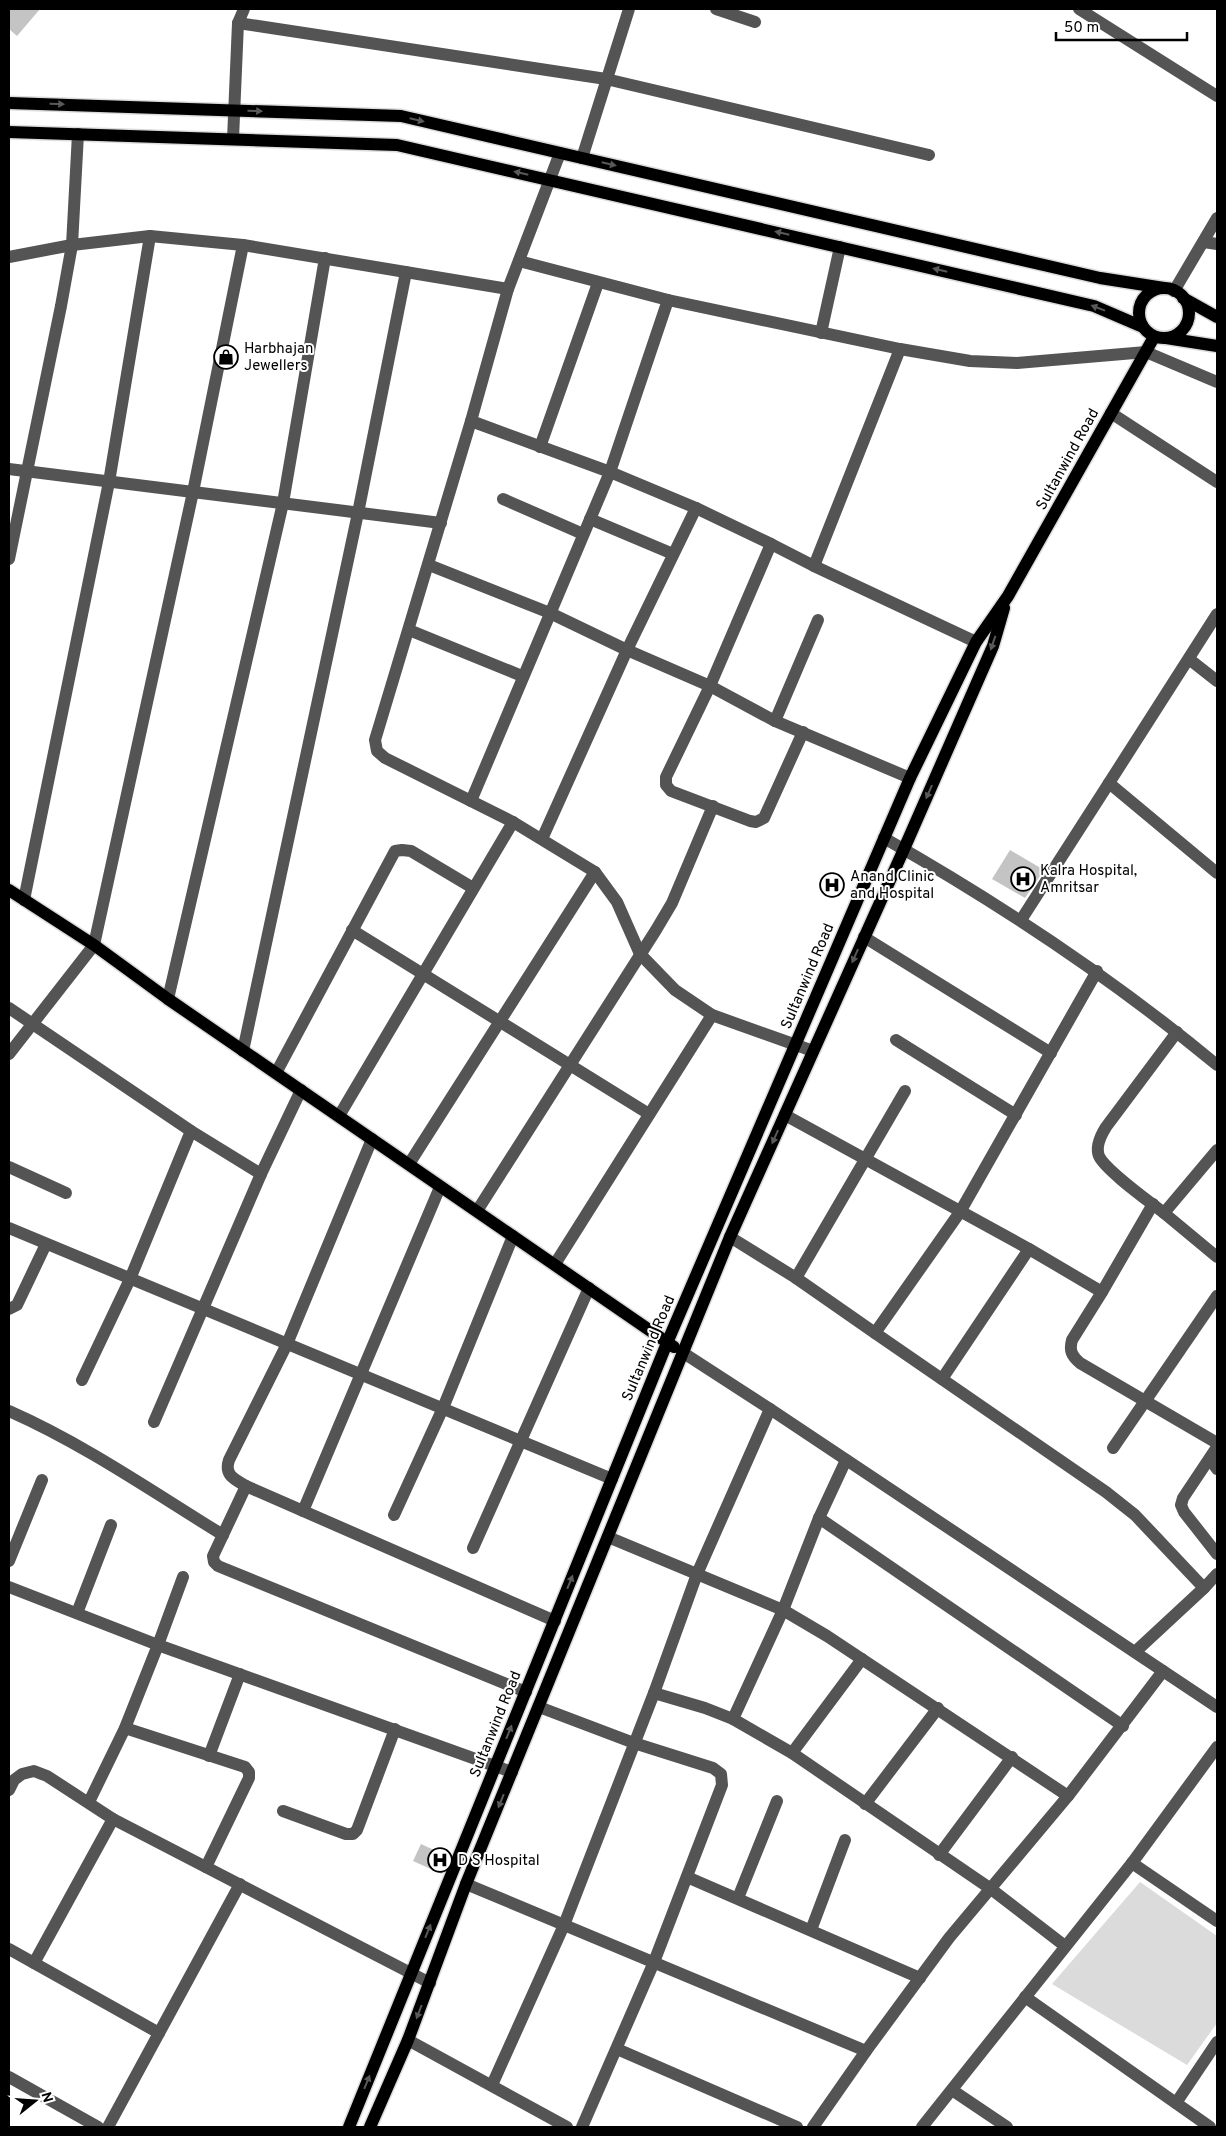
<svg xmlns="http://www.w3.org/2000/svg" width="1226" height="2136" viewBox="0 0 1226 2136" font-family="Overpass,sans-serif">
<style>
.green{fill:#dbdbdb}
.building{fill:#c4c4c4}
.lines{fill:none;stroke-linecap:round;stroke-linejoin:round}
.major-casing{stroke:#dbdbdb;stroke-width:15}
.minor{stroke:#545454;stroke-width:12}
.major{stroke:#000;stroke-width:12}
.oneway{fill:#595959}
.labels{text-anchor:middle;stroke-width:4;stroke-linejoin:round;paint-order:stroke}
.poi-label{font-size:15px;fill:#000;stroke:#fff;text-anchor:start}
.street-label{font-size:15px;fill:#000;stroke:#fff}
</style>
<rect width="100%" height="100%" fill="#fff"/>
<polygon class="green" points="1140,1882 1217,1936 1217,2023 1187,2065 1052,1984"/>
<g class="building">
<polygon points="9,9 40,9 17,36 9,29"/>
<polygon points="1010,850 1044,870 1025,898 992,879"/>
<polygon points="421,1844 449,1857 442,1874 413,1861"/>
</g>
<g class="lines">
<g class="major-casing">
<g id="major">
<polyline points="9,103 401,116 1100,278 1164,288"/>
<polyline points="9,132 397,145 1094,306 1143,327"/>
<circle cx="1164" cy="313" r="25"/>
<polyline points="1183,298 1217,317"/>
<polyline points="1166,338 1217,346"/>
<polyline points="9,890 94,945 168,999 674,1347"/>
<polyline points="349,2127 667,1343 910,778 976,642 1008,596 1154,337"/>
<polyline points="370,2127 408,2040 466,1884 730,1237 904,849 993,646 1004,608"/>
</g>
</g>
<g class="minor">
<polyline points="716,9 755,22"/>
<polyline points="1079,9 1217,96"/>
<polyline points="238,23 606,79 929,155"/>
<polyline points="233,139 238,23 244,9"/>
<polyline points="560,153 508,289 471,421 375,740 377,751 385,758 513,822 595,872 617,902 640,954 675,990 712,1015 813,1051"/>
<polyline points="582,158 629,9"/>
<polyline points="1204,242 1217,244"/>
<polyline points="9,257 72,245 150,236 243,245 508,289"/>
<polyline points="519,261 668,300 900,349 970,361 1017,363 1146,352 1217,382"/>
<polyline points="1174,291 1217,218"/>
<polyline points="821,333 840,247"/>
<polyline points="1111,413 1217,482"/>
<polyline points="471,421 610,472 696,508 771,544 814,566 976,642"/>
<polyline points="540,447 598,283"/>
<polyline points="9,469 441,523"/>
<polyline points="503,499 583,534"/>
<polyline points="590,519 673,554"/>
<polyline points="771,544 710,686 666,777 666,785 671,791 750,821 756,822 764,818 803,732"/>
<polyline points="9,559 61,306 72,245 78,134"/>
<polyline points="429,565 550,613 627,650 710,686 775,721 910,778"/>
<polyline points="814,566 900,349"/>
<polyline points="1217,614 1109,783 1217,873"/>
<polyline points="409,630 522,676"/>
<polyline points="1189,659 1217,681"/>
<polyline points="775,721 818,620"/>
<polyline points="471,801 610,472 668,300"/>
<path d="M884,838C1002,905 1113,979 1217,1065"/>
<polyline points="542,839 627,650 696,508"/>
<polyline points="24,900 109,482 150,236"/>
<polyline points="1021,920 1109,783"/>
<polyline points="352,930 649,1114"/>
<polyline points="864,937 1051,1053"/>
<polyline points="1097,971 960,1212 875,1333 1106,1492 1135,1515 1204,1588 1135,1652"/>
<polyline points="168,999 283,503 325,258"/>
<polyline points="9,1008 191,1131 261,1174"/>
<polyline points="896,1040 1016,1115"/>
<polyline points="243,1051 358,513 406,272"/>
<polyline points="9,1054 94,945 193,492 243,245"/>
<polyline points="276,1073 395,851 402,850 411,851 473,888"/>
<polyline points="785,1115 1029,1249 1102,1292 1153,1204"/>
<polyline points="339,1116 513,822"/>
<polyline points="1217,1150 1164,1213 1217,1257"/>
<polyline points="409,1164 595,872"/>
<polyline points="9,1167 66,1193"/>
<polyline points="477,1211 656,930 672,903 713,806"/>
<path d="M1164,1213C1150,1202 1105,1170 1099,1156C1095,1146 1101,1135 1106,1127L1177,1032"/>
<polyline points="9,1228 612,1479"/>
<polyline points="730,1237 796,1278 875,1333"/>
<polyline points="555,1264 712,1015"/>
<polyline points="796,1278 905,1091"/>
<path d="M1102,1292L1072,1340C1069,1351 1072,1356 1080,1363L1217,1443"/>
<polyline points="9,1309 17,1305 46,1244"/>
<polyline points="682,1352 770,1409 1217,1707"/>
<polyline points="942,1379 1029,1249"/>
<polyline points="82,1380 130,1279 191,1131"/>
<path d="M9,1411C84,1444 153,1492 223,1535"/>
<polyline points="154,1422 261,1174 301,1090"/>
<polyline points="1217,1447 1183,1498 1181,1505 1184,1512 1217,1554"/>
<polyline points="1113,1448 1217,1296"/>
<polyline points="1210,1459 1217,1469"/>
<polyline points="846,1460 819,1518 783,1610 733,1719 792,1753 991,1889 1065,1946"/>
<path d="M246,1486C234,1479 224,1475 229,1460L287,1344L372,1139"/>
<polyline points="303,1511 440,1187"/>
<polyline points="394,1515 443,1408 513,1236"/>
<polyline points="819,1518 1123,1726"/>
<polyline points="608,1537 783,1610 827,1636 1068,1796"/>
<polyline points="473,1548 589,1288"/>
<polyline points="9,1561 42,1480"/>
<polyline points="183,1577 158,1645 512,1772"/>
<polyline points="9,1587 158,1645 125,1728 89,1802"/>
<polyline points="1204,1588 1217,1574"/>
<polyline points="77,1613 111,1525"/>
<polyline points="526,1692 218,1566 214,1562 213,1556 246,1486 555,1621"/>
<polyline points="654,1693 705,1708 733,1719"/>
<polyline points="539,1707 634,1743 713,1768 721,1774 722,1785 654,1962 582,2127"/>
<polyline points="125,1728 245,1767 249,1772 249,1778 206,1867"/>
<polyline points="792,1753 862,1659"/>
<polyline points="209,1756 240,1674"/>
<polyline points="9,1790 14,1780 22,1774 34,1771 47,1776 113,1819 430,1983"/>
<polyline points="865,1804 938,1708"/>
<polyline points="283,1811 346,1834 353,1834 357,1830 395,1729"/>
<polyline points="939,1855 1012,1757"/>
<polyline points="1132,1863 1217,1921"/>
<polyline points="687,1877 920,1978"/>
<polyline points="466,1884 866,2051"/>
<polyline points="738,1898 777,1801"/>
<polyline points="811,1930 845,1840"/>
<polyline points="9,1949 159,2033"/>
<polyline points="34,1963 113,1819"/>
<polyline points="1025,1997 1210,2127"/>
<polyline points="408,2040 567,2127"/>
<polyline points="617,2049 797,2127"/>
<polyline points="9,2077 98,2127"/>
<polyline points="492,2085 564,1925 654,1693 697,1574 770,1409"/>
<polyline points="952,2090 1007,2127"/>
<polyline points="1176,2103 1217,2042"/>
<polyline points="108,2127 240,1884"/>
<polyline points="813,2127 866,2051 949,1938 1068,1796 1163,1671"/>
<polyline points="922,2127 1132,1863 1217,1747"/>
</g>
<use href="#major" class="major"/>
</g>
<defs><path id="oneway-solid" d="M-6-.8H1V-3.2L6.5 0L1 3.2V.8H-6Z" transform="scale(1.25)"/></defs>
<g class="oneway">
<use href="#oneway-solid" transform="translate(57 104) rotate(2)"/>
<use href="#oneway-solid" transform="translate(255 111) rotate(2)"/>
<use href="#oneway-solid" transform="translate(417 120) rotate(13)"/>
<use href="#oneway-solid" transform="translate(609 164) rotate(13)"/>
<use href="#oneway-solid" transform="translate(521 173) rotate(-167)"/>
<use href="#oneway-solid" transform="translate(782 233) rotate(-167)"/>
<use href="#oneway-solid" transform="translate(940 270) rotate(-167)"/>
<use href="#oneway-solid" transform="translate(1098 308) rotate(-159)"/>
<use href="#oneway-solid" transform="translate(993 643) rotate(109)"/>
<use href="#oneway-solid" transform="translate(929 792) rotate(114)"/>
<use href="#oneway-solid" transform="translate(855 956) rotate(114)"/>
<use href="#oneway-solid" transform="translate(775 1137) rotate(114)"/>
<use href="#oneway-solid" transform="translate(570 1582) rotate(-68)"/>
<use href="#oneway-solid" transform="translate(509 1732) rotate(-68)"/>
<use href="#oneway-solid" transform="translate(501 1801) rotate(112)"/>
<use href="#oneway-solid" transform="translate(428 1931) rotate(-68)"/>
<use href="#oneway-solid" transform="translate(419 2012) rotate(111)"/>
<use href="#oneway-solid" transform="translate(367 2082) rotate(-68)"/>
</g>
<defs>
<g id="shop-ring" transform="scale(1.25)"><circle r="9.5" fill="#fff" stroke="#000" stroke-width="1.5"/><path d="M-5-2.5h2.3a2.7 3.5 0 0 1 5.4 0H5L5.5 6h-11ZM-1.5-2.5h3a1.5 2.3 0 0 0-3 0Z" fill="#000"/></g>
<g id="hospital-ring" transform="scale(1.25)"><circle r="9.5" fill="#fff" stroke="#000" stroke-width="1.5"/><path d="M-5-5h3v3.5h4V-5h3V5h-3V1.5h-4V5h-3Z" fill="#000"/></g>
</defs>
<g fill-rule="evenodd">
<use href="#shop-ring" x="226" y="357"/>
<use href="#hospital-ring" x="1023" y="879"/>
<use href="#hospital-ring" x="832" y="885"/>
<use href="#hospital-ring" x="440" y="1860"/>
</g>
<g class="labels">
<g class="poi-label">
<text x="244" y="353">Harbhajan<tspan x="244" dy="17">Jewellers</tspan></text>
<text x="1040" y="875">Kalra Hospital,<tspan x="1040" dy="17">Amritsar</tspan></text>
<text x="850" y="881">Anand Clinic<tspan x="850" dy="17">and Hospital</tspan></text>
<text x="458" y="1865">D S Hospital</text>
</g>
<g class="street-label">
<text transform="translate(1067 459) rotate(-61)" y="5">Sultanwind Road</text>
<text transform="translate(807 976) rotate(-67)" y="5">Sultanwind Road</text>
<text transform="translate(648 1348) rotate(-67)" y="5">Sultanwind Road</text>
<text transform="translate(495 1724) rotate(-68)" y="5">Sultanwind Road</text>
</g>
</g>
<rect width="1226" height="2136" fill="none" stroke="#000000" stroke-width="20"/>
<g transform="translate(35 2101) rotate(73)" stroke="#ffffff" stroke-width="4" paint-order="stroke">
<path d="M0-4L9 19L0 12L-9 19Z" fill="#000000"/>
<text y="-8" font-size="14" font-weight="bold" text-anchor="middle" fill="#000000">N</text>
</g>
<path d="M1056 32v8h131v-8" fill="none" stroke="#000000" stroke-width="2.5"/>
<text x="1064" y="32" font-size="15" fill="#000000" stroke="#ffffff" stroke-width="4" paint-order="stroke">50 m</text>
</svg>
